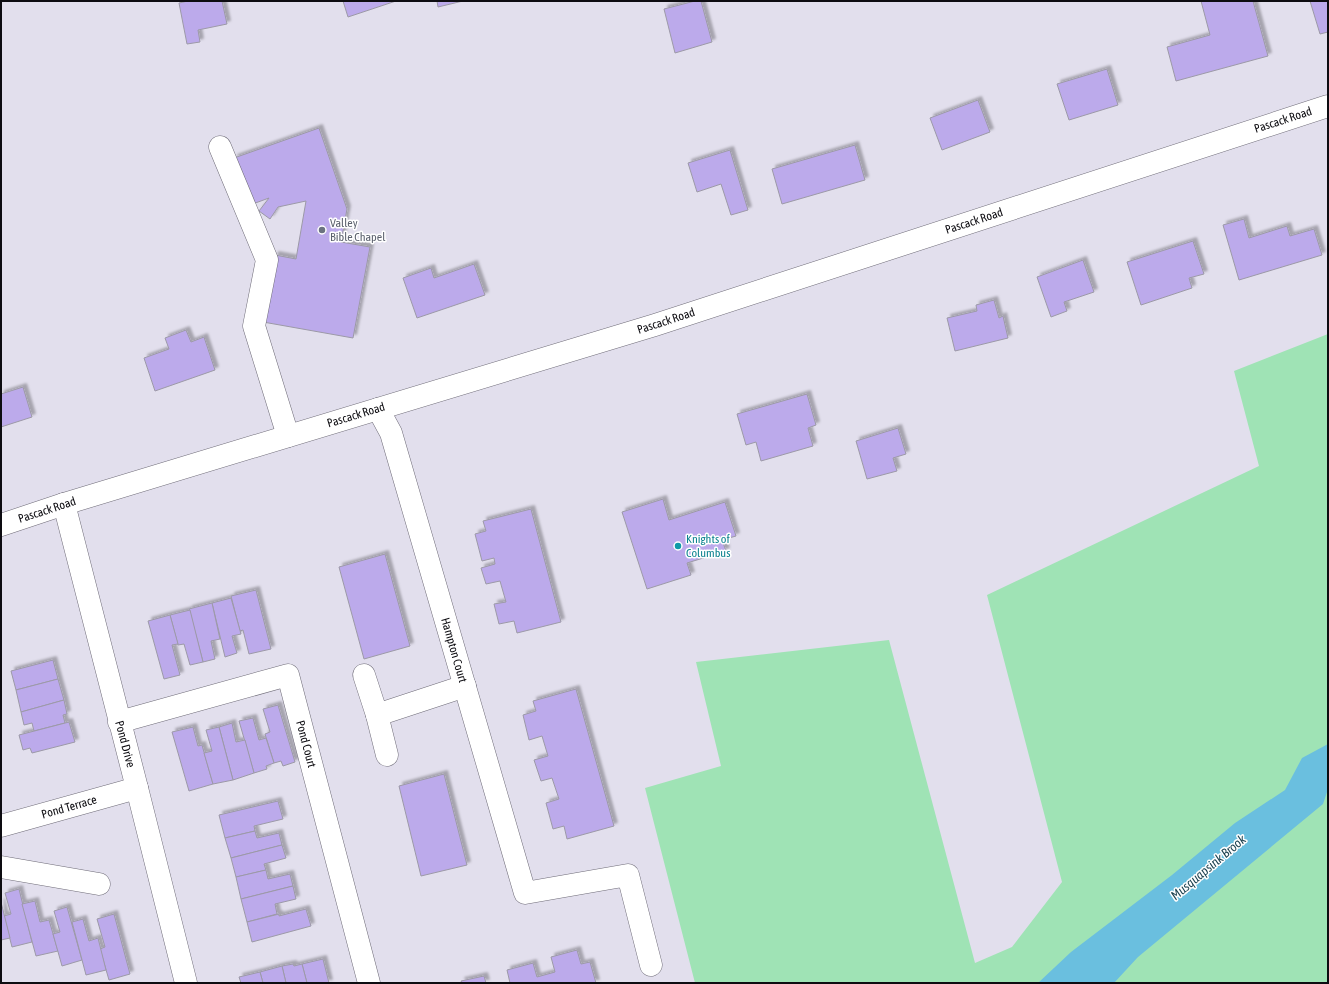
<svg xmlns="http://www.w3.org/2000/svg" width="1329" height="984" viewBox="0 0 1329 984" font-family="'Asap Condensed',sans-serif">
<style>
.green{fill:#9fe3b5}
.water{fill:#6abfdf}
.building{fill:#bcaaeb;stroke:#9c99a7;filter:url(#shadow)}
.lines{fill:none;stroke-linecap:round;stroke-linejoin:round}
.minor-casing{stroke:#6f6c78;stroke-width:23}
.major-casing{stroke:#6f6c78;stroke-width:23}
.minor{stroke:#fff;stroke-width:22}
.major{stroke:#fff;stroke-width:22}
.worship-dot{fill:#6b7280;stroke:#fff;stroke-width:1.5}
.culture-dot{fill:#0f9aa8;stroke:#fff;stroke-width:1.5}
.labels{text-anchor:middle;stroke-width:3;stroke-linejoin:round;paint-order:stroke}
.street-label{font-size:12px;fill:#0d0c11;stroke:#fff}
.worship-label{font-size:12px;fill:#5b616d;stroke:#fff;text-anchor:start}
.culture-label{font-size:12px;fill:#0d838f;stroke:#fff;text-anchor:start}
.water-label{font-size:13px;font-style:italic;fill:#1c4250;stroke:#fff}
</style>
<defs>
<filter id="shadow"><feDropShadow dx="3.5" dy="-3.5" stdDeviation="1" flood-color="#0004"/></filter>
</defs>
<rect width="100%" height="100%" fill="#e2dfed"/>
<polygon class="green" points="1328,334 1328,983 695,983 645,788 721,766 696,662 889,640 975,963 1012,947 1062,882 987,595 1259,466 1234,371"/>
<polygon class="water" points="1328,744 1328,789 1323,804 1138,957 1114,983 1038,983 1071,952 1172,875 1235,823 1285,790 1302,758"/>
<g class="building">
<polygon points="188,1 222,1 227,24 198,30 200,42 187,44 179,3"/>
<polygon points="343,1 396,1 348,17"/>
<polygon points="437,1 463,1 438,7"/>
<polygon points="695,1 701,1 712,42 675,53 664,9"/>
<polygon points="1201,1 1253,1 1268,56 1176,81 1167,47 1210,35"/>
<polygon points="1310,1 1328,1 1328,32 1320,34"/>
<polygon points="1107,69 1118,105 1069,120 1057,84"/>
<polygon points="978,100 990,132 942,150 930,118"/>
<polygon points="319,128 347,209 341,242 370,247 353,338 263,322 275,255 296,259 306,201 278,207 270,219 259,211 269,198 250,205 234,158"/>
<polygon points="855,145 865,180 782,204 772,169"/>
<polygon points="730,150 748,210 731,215 721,184 697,192 688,163"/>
<polygon points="1244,219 1249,238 1287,226 1290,236 1314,229 1322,255 1239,280 1223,225"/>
<polygon points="1193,241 1204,274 1189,278 1192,288 1141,305 1127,262"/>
<polygon points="1083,260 1094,292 1064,302 1067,311 1051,317 1037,277"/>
<polygon points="474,264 485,295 417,318 403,278 431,268 434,278"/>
<polygon points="994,300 999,318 1003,316 1008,338 955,351 947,318 977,311 976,305"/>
<polygon points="186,330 191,342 204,337 215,370 155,391 144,358 169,349 165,338"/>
<polygon points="23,387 32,417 1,427 1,394"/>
<polygon points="807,394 816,425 808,428 813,446 761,461 756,442 746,445 737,414"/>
<polygon points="898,428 906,454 893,458 897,471 867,479 856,441"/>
<polygon points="663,499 669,520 725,502 736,536 722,540 726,551 687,563 691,575 647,589 622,512"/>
<polygon points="531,509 561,622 517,633 514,621 499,624 494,604 506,602 500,581 486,584 481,568 495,564 494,558 482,561 475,534 486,531 483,521"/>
<polygon points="385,554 410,646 364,659 339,567"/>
<polygon points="256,590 271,649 249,654 243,630 240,631 231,596"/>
<polygon points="231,598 241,634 232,636 237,653 225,657 212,603"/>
<polygon points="212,603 220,639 211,641 215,659 203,662 189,609"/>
<polygon points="190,610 203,662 190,665 184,644 178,645 170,615"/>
<polygon points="170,615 178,644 172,645 180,675 164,679 148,621"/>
<polygon points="53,660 58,679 16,690 11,671"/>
<polygon points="58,679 64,700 21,712 16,690"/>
<polygon points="576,689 614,826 567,839 564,826 553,829 546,803 559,799 552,778 541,781 534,760 548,756 542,736 529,740 523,715 536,711 533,701"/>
<polygon points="64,700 67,714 63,715 65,723 34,731 32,723 24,725 21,712"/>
<polygon points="278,705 295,762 283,766 281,761 274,763 265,734 270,732 263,709"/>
<polygon points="253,718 259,740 266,738 274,763 266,766 267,769 254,773 239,721"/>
<polygon points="69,722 75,742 32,753 30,748 23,750 19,735"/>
<polygon points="232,723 236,742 245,740 254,773 233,780 219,727"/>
<polygon points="193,727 198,746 202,745 213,784 189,791 172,732"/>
<polygon points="219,727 233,780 213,784 204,753 212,751 206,730"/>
<polygon points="444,774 467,865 421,876 399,786"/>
<polygon points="278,801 283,819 254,826 255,831 225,838 219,815"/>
<polygon points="255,831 257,838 279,833 282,845 231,858 225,838"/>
<polygon points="282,845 286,858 264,864 266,870 236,877 231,858"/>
<polygon points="266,870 268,879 290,874 293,886 241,899 236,877"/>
<polygon points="293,886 296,899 275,904 277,914 247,922 241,899"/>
<polygon points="19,889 32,942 12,947 4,916 11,914 5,893"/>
<polygon points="35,901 40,922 49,920 58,951 36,956 22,904"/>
<polygon points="1,902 10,938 1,940"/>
<polygon points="67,907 82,960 62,966 53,934 60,932 54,911"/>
<polygon points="306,909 311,926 252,942 247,922 279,914 279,916"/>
<polygon points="114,914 130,974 109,980 100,949 105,947 97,919"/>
<polygon points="83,919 89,941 98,938 106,970 86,975 72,922"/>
<polygon points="577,950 581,964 590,962 596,983 510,983 507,970 533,963 537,977 555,972 551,957"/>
<polygon points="323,959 329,983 307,983 302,964"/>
<polygon points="293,964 294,966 302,964 307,983 286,983 282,966"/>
<polygon points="282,966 286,983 263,983 260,972"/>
<polygon points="260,972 263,983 241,983 239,977"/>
<polygon points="484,976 486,983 462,983 461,981"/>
</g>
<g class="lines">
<g class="minor-casing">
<g id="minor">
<polyline points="220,147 267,260 254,326 288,436"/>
<polyline points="378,409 391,433 525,893 628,875 651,965"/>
<polyline points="64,504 137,788 186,983"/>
<polyline points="364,675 377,715 465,686"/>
<polyline points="377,715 387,755"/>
<polyline points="119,722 288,675 369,983"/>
<polyline points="1,826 137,788"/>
<polyline points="1,867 99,884"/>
</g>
</g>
<g class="major-casing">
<polyline id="major" points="1,525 64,504 655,325 1328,106"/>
</g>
<use href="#minor" class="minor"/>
<use href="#major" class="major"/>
</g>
<circle class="worship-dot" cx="322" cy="230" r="4"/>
<circle class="culture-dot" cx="678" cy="546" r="4"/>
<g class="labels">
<g class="street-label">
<text transform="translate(1283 120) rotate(-18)" y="4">Pascack Road</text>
<text transform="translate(974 221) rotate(-18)" y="4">Pascack Road</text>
<text transform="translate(666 321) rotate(-18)" y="4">Pascack Road</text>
<text transform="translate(356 415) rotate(-17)" y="4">Pascack Road</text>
<text transform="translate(47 510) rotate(-18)" y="4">Pascack Road</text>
<text transform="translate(454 650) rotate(74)" y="4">Hampton Court</text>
<text transform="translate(125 744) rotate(75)" y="4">Pond Drive</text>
<text transform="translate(306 744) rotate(75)" y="4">Pond Court</text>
<text transform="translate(69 807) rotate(-16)" y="4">Pond Terrace</text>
</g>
<g class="worship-label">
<text x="330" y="227">Valley<tspan x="330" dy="14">Bible Chapel</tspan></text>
</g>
<g class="culture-label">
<text x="686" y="543">Knights of<tspan x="686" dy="14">Columbus</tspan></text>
</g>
<g class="water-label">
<text transform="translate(1208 867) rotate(-40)" y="5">Musquapsink Brook</text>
</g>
</g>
<rect width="1329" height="984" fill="none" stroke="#0d0c11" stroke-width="4"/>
</svg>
